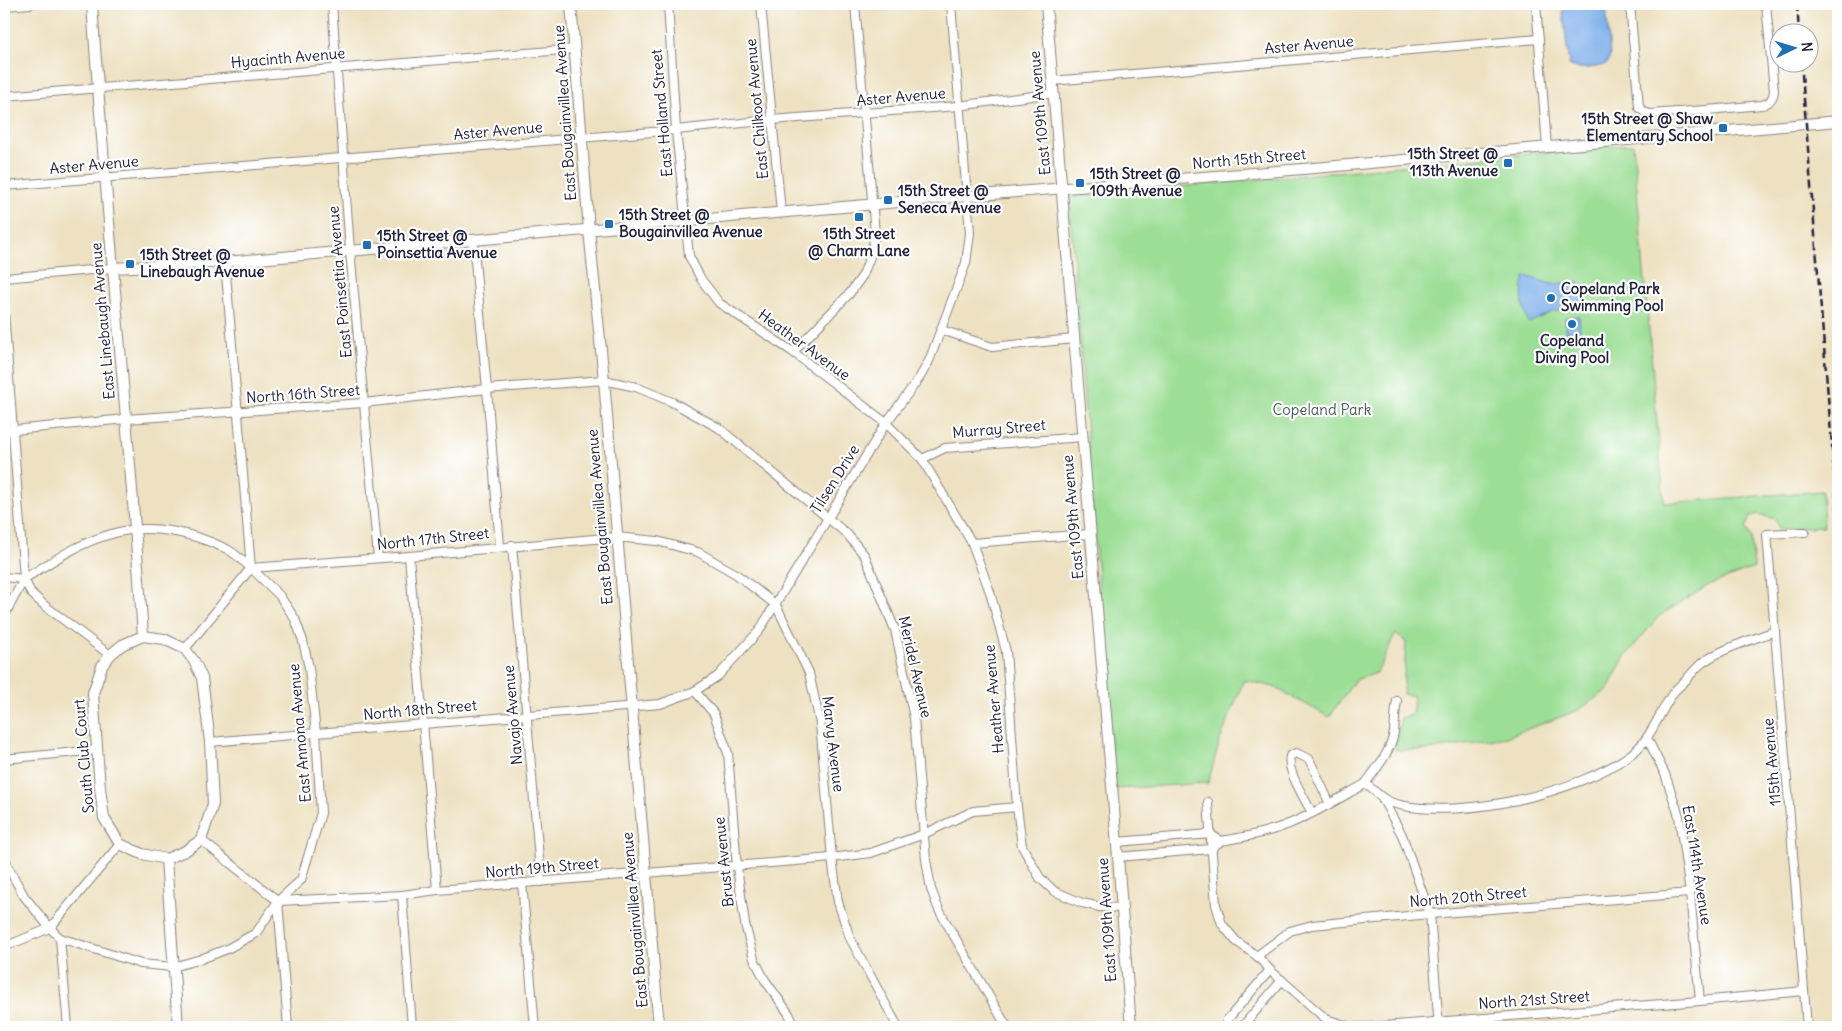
<svg xmlns="http://www.w3.org/2000/svg" width="1842" height="1031" viewBox="0 0 1842 1031" font-family="Delius,sans-serif">
<style>
.green{fill:#9cde95;stroke:#5f8068}
.water{fill:#80b0eb;stroke:#516993}
.lines{fill:none;stroke-linecap:round;stroke-linejoin:round}
.street-casing{stroke:#88827e;stroke-width:10}
.secondary-casing{stroke:#88827e;stroke-width:12}
.street{stroke:#fff;stroke-width:8}
.secondary{stroke:#fff;stroke-width:10}
.rail{stroke:#22223b;stroke-width:2.5;stroke-dasharray:8 4;stroke-linecap:butt}
.poi-dot{fill:#1f6fb2;stroke:#fff;stroke-width:2}
.labels{text-anchor:middle;stroke-width:4.5;stroke-linejoin:round;paint-order:stroke}
.street-label{font-size:15px;fill:#22223b;stroke:#fff}
.poi-label{font-size:15px;font-weight:bold;fill:#22223b;stroke:#fff;text-anchor:start}
.park-label{font-size:15px;fill:#475a56;stroke:#fff}
</style>
<rect width="100%" height="100%" fill="#fff"/>
<filter id="ink" filterUnits="userSpaceOnUse"><feTurbulence type="fractalNoise" baseFrequency=".02" numOctaves="2"/><feDisplacementMap in="SourceGraphic" scale="10" xChannelSelector="R" yChannelSelector="G"/><feConvolveMatrix kernelMatrix="1 2 1 2 8 2 1 2 1" color-interpolation-filters="sRGB"/></filter>
<filter id="wash" filterUnits="userSpaceOnUse"><feTurbulence type="fractalNoise" baseFrequency=".0096" numOctaves="4" result="noise"/><feDisplacementMap in="SourceGraphic" scale="20" xChannelSelector="R" yChannelSelector="G"/><feGaussianBlur stdDeviation="1.12" result="paint"/><feColorMatrix in="noise" values="0 0 0 0 0 0 0 0 0 0 0 0 0 0 0 0 0 1.4 0 .05"/><feComposite in="paint" operator="in"/></filter>
<g filter="url(#wash)">
<rect width="100%" height="100%" fill="#ede1c1"/>
<polygon class="green" points="1633,144 1664,503 1822,491 1824,527 1779,529 1775,519 1758,514 1750,517 1746,527 1751,537 1754,568 1709,585 1659,616 1624,658 1607,690 1579,710 1506,737 1429,750 1395,750 1401,718 1412,715 1414,696 1403,694 1406,642 1395,634 1377,673 1355,680 1329,717 1274,687 1244,680 1220,740 1208,783 1114,789 1069,197"/>
<g class="water">
<path d="M1562,4H1606L1610,56L1608,63C1600,68 1576,71 1569,65Z"/>
<path d="M1525,276L1552,284L1580,282L1582,309L1554,311L1529,323C1522,308 1520,293 1525,276Z"/>
<polygon points="1579,316 1580,330 1566,332 1565,318"/>
</g>
</g>
<g filter="url(#ink)">
<g class="lines">
<g class="street-casing">
<g id="street">
<polyline points="332,4 350,250 378,558"/>
<polyline points="668,4 676,130 689,256 701,279 719,303 793,352 886,423 922,459 972,543 990,592 1006,651 1017,807 1022,846 1040,878 1054,891 1082,903 1100,907 1121,908"/>
<polyline points="761,4 781,212"/>
<polyline points="1536,4 1547,147"/>
<polyline points="1630,4 1639,107 1644,112 1650,114 1707,110"/>
<polyline points="4,6 30,4"/>
<polyline points="1052,81 1539,39"/>
<polyline points="4,96 575,49"/>
<path d="M1709,132L1707,110L1762,105C1770,103 1773,99 1774,91L1766,4"/>
<polyline points="4,186 676,130 771,120 958,106 1054,93"/>
<polyline points="473,239 487,389 500,546"/>
<polyline points="225,262 251,568 279,595 295,619 303,641 309,668 316,733 321,813 301,880 278,901 288,1027"/>
<polyline points="4,278 113,268"/>
<polyline points="4,311 24,579 4,616"/>
<polyline points="942,330 992,347 1074,339"/>
<polyline points="793,352 850,293 863,275 871,254 875,234 855,4"/>
<polyline points="4,431 126,419 364,403 487,389 604,380 636,387 672,402 719,428 847,534 865,556 895,630 914,718 926,860 931,889 939,910 1007,1027"/>
<polyline points="922,459 945,448 1082,437"/>
<polyline points="1805,532 1767,534 1807,1027"/>
<polyline points="972,543 1089,534"/>
<polyline points="512,545 541,882"/>
<polyline points="409,556 437,890"/>
<polyline points="4,577 24,579"/>
<path d="M24,579C51,562 77,544 108,535C147,522 191,532 227,549C236,554 244,562 251,568L409,556L616,537L657,541L698,552L736,574L776,605L809,673L820,723L832,858L838,902L850,938L898,1027"/>
<polyline points="24,579 31,593 44,605 110,655"/>
<polyline points="185,649 251,568"/>
<polyline points="695,691 714,714 728,753 737,867 745,924 754,959 765,980 789,1014 795,1027"/>
<polyline points="1647,738 1665,774 1679,816 1690,893 1700,1001"/>
<polyline points="210,742 660,704 695,691 718,676 759,631 886,423 920,377 929,361 966,263 970,233 951,4"/>
<polyline points="4,759 97,750"/>
<path d="M1365,784C1376,769 1391,752 1394,732C1395,722 1395,711 1397,701"/>
<polyline points="1382,798 1402,835 1430,914 1439,1027"/>
<polyline points="1208,802 1216,905 1222,924 1236,941 1257,956 1270,970 1326,1019 1351,1027 1371,1027 1700,1001 1804,991"/>
<path d="M1312,813C1305,799 1286,770 1290,756L1296,753L1309,759L1330,804"/>
<polyline points="201,840 278,901 402,895 437,890 832,858 871,853 924,834 973,811 1017,807"/>
<path d="M1221,841C1244,837 1267,833 1289,824C1316,813 1340,798 1365,784C1378,792 1383,802 1400,805C1464,819 1577,793 1630,755C1650,741 1658,716 1671,696C1674,690 1681,685 1686,680C1691,674 1696,668 1702,663C1723,648 1751,640 1775,631"/>
<polyline points="1117,842 1210,834 1221,841 1211,849 1118,857"/>
<polyline points="4,855 8,867 24,896 50,928 60,938 141,964 173,967 201,959 227,949 256,933 278,901"/>
<polyline points="522,883 535,1027"/>
<polyline points="402,895 412,1027"/>
<polyline points="60,938 68,1027"/>
<polyline points="4,947 50,928 120,844"/>
<polyline points="1257,956 1290,931 1312,925 1430,914 1690,893"/>
<polyline points="1225,1027 1227,1020 1270,970"/>
<polyline points="1242,1027 1282,980"/>
</g>
</g>
<g class="secondary-casing">
<g id="secondary">
<path d="M92,4C106,215 129,425 143,636"/>
<polyline points="571,4 589,230 604,380 659,1027"/>
<polyline points="1046,4 1118,857 1131,1027"/>
<polyline points="113,268 225,262 967,196 1303,169 1838,121"/>
<polyline points="143,636 122,645 110,655 102,666 93,693 100,788 104,818 120,844 142,854 166,859"/>
<polyline points="143,636 164,639 185,649 194,661 202,678 210,742 213,804 201,840 185,851 166,859"/>
<polyline points="166,859 178,1027"/>
</g>
</g>
<use href="#street" class="street"/>
<use href="#secondary" class="secondary"/>
<g class="rail">
<polyline points="1797,4 1799,32"/>
<polyline points="1801,62 1838,520"/>
</g>
</g>
</g>
<g class="poi-dot">
<rect x="1718" y="123" width="10" height="10" rx="2.5"/>
<rect x="1503" y="158" width="10" height="10" rx="2.5"/>
<rect x="1075" y="178" width="10" height="10" rx="2.5"/>
<rect x="883" y="195" width="10" height="10" rx="2.5"/>
<rect x="854" y="212" width="10" height="10" rx="2.5"/>
<rect x="604" y="219" width="10" height="10" rx="2.5"/>
<rect x="362" y="240" width="10" height="10" rx="2.5"/>
<rect x="125" y="259" width="10" height="10" rx="2.5"/>
<circle cx="1551" cy="298" r="5"/>
<circle cx="1572" cy="324" r="5"/>
</g>
<g class="labels">
<g class="street-label">
<text transform="translate(1309 45) rotate(-5)" y="5">Aster Avenue</text>
<text transform="translate(288 58) rotate(-5)" y="5">Hyacinth Avenue</text>
<text transform="translate(901 97) rotate(-5)" y="5">Aster Avenue</text>
<text transform="translate(757 109) rotate(-95)" y="5">East Chilkoot Avenue</text>
<text transform="translate(565 113) rotate(-94)" y="5">East Bougainvillea Avenue</text>
<text transform="translate(662 113) rotate(-95)" y="5">East Holland Street</text>
<text transform="translate(1040 113) rotate(-95)" y="5">East 109th Avenue</text>
<text transform="translate(498 131) rotate(-5)" y="5">Aster Avenue</text>
<text transform="translate(1249 159) rotate(-5)" y="5">North 15th Street</text>
<text transform="translate(94 165) rotate(-5)" y="5">Aster Avenue</text>
<text transform="translate(340 282) rotate(-95)" y="5">East Poinsettia Avenue</text>
<text transform="translate(103 321) rotate(-95)" y="5">East Linebaugh Avenue</text>
<text transform="translate(804 345) rotate(36)" y="5">Heather Avenue</text>
<text transform="translate(303 394) rotate(-4)" y="5">North 16th Street</text>
<text transform="translate(999 429) rotate(-5)" y="5">Murray Street</text>
<text transform="translate(835 479) rotate(-58)" y="5">Tilsen Drive</text>
<text transform="translate(600 517) rotate(-95)" y="5">East Bougainvillea Avenue</text>
<text transform="translate(1073 517) rotate(-95)" y="5">East 109th Avenue</text>
<text transform="translate(433 539) rotate(-6)" y="5">North 17th Street</text>
<text transform="translate(915 667) rotate(77)" y="5">Meridel Avenue</text>
<text transform="translate(994 699) rotate(-95)" y="5">Heather Avenue</text>
<text transform="translate(420 710) rotate(-5)" y="5">North 18th Street</text>
<text transform="translate(513 715) rotate(-95)" y="5">Navajo Avenue</text>
<text transform="translate(300 733) rotate(-95)" y="5">East Annona Avenue</text>
<text transform="translate(833 744) rotate(83)" y="5">Marvy Avenue</text>
<text transform="translate(84 756) rotate(-95)" y="5">South Club Court</text>
<text transform="translate(1772 762) rotate(-95)" y="5">115th Avenue</text>
<text transform="translate(724 862) rotate(-96)" y="5">Brust Avenue</text>
<text transform="translate(1697 865) rotate(81)" y="5">East 114th Avenue</text>
<text transform="translate(542 868) rotate(-5)" y="5">North 19th Street</text>
<text transform="translate(1468 897) rotate(-5)" y="5">North 20th Street</text>
<text transform="translate(635 920) rotate(-95)" y="5">East Bougainvillea Avenue</text>
<text transform="translate(1107 920) rotate(-94)" y="5">East 109th Avenue</text>
<text transform="translate(1534 1000) rotate(-4)" y="5">North 21st Street</text>
</g>
<g class="poi-label">
<text x="1713" y="124" text-anchor="end">15th Street @ Shaw<tspan x="1713" dy="17">Elementary School</tspan></text>
<text x="1498" y="159" text-anchor="end">15th Street @<tspan x="1498" dy="17">113th Avenue</tspan></text>
<text x="1090" y="179">15th Street @<tspan x="1090" dy="17">109th Avenue</tspan></text>
<text x="898" y="196">15th Street @<tspan x="898" dy="17">Seneca Avenue</tspan></text>
<text x="619" y="220">15th Street @<tspan x="619" dy="17">Bougainvillea Avenue</tspan></text>
<text x="859" y="239" text-anchor="middle">15th Street<tspan x="859" dy="17">@ Charm Lane</tspan></text>
<text x="377" y="241">15th Street @<tspan x="377" dy="17">Poinsettia Avenue</tspan></text>
<text x="140" y="260">15th Street @<tspan x="140" dy="17">Linebaugh Avenue</tspan></text>
<text x="1561" y="294">Copeland Park<tspan x="1561" dy="17">Swimming Pool</tspan></text>
<text x="1572" y="346" text-anchor="middle">Copeland<tspan x="1572" dy="17">Diving Pool</tspan></text>
</g>
<g class="park-label">
<text x="1322" y="415">Copeland Park</text>
</g>
</g>
<rect width="1842" height="1031" fill="none" stroke="#fff" stroke-width="20"/>
<g transform="translate(1794 48) rotate(85)"><circle r="24" fill="#ffffff" stroke="#a7a7b1"/>
<path d="M0-4L9 19L0 12L-9 19Z" fill="#1f6fb2"/>
<text y="-8" font-size="14" font-weight="bold" text-anchor="middle" fill="#22223b">N</text>
</g>
</svg>
